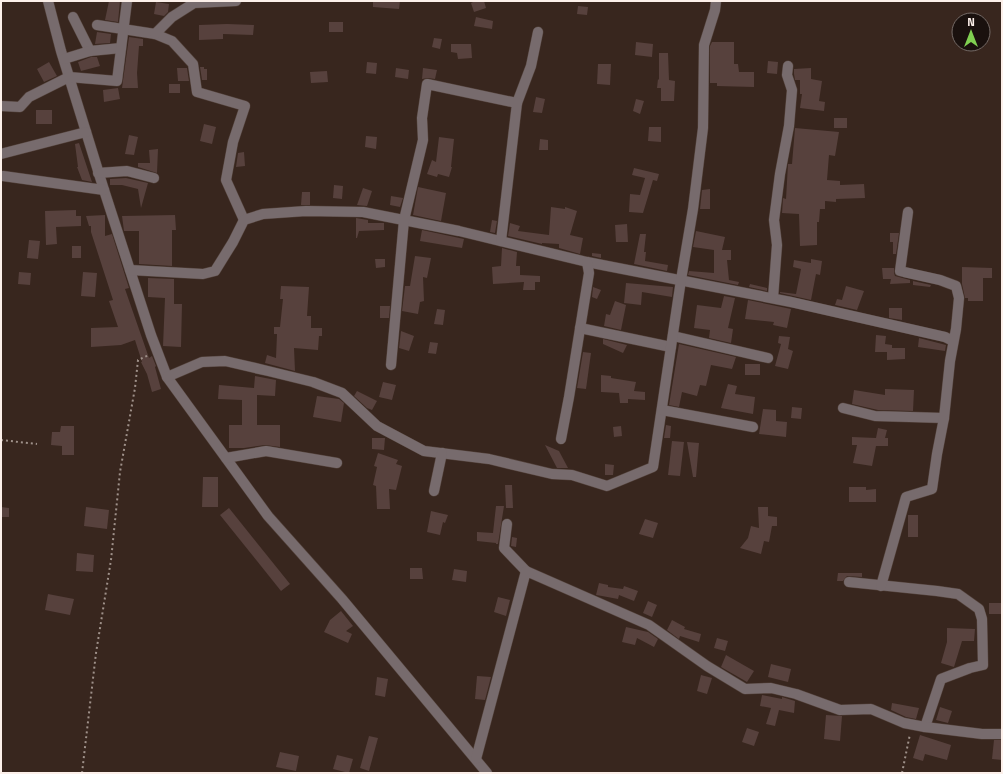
<svg xmlns="http://www.w3.org/2000/svg" width="1003" height="774" viewBox="0 0 1003 774" font-family="'Titillium Web',sans-serif">
<style>
.building{fill:#57413d}
.lines{fill:none;stroke-linecap:round;stroke-linejoin:round}
.street-casing{stroke:#53423b;stroke-width:11}
.path{stroke:#9f918a;stroke-width:2;stroke-dasharray:2 3;stroke-linecap:butt}
.street{stroke:#776b6d;stroke-width:10}
</style>
<rect width="100%" height="100%" fill="#38261e"/>
<g class="building">
<polygon points="109,1 120,1 118,22 105,20"/>
<polygon points="373,1 400,1 399,9 373,7"/>
<polygon points="475,1 484,1 486,8 474,12 471,3"/>
<polygon points="156,2 169,4 168,12 164,16 154,14"/>
<polygon points="578,6 588,7 587,15 577,14"/>
<polygon points="476,17 493,21 492,29 474,26"/>
<rect x="329" y="22" width="14" height="10"/>
<polygon points="227,24 254,25 253,35 223,34 223,39 199,40 199,25"/>
<polygon points="97,32 111,34 110,43 95,44"/>
<polygon points="129,37 143,39 143,46 139,46 137,73 138,88 122,88"/>
<polygon points="434,38 442,39 440,49 432,47"/>
<polygon points="636,42 653,44 652,57 635,55"/>
<polygon points="712,42 734,42 734,64 738,64 739,72 754,72 754,87 717,86 717,83 710,83 710,46"/>
<polygon points="451,44 471,44 472,58 458,59 457,53 451,52"/>
<polygon points="659,53 668,53 669,80 675,81 674,101 661,101 661,88 657,88 658,79 659,80"/>
<polygon points="91,57 97,57 100,66 81,71 78,62"/>
<polygon points="768,61 778,62 777,74 767,73"/>
<polygon points="49,62 57,76 44,82 37,69"/>
<polygon points="367,62 377,63 376,74 366,73"/>
<polygon points="598,64 611,64 610,85 597,84"/>
<polygon points="200,67 204,67 204,69 207,69 207,80 202,80"/>
<polygon points="177,68 187,68 189,81 178,81"/>
<polygon points="396,68 409,70 408,79 395,77"/>
<polygon points="423,68 437,70 435,79 428,78 422,79"/>
<polygon points="811,68 811,79 822,81 819,101 825,102 824,111 800,108 802,94 800,94 800,80 795,80 794,74 794,69"/>
<polygon points="327,71 328,82 311,83 310,72"/>
<rect x="169" y="84" width="11" height="9"/>
<polygon points="118,88 120,99 104,102 103,90"/>
<polygon points="536,97 545,99 542,113 533,112"/>
<polygon points="636,99 644,101 640,114 633,111"/>
<rect x="36" y="110" width="16" height="14"/>
<rect x="834" y="118" width="13" height="10"/>
<polygon points="204,124 216,127 212,144 200,141"/>
<polygon points="649,127 661,127 661,142 648,141"/>
<polygon points="795,128 839,132 835,156 829,155 827,180 840,181 840,185 864,184 865,198 836,199 836,202 825,201 825,209 820,209 819,222 817,222 817,245 800,246 799,214 782,213 783,198 786,199 788,164 792,164"/>
<polygon points="129,135 138,137 134,155 125,154"/>
<polygon points="366,136 377,137 376,149 365,147"/>
<polygon points="439,137 454,139 451,167 452,167 449,177 438,174 437,177 427,174 432,160 436,162"/>
<polygon points="540,139 548,140 548,150 539,150"/>
<polygon points="79,143 92,182 82,180 77,167 78,167 75,144"/>
<polygon points="158,149 157,173 138,167 138,163 150,163 149,150"/>
<polygon points="244,152 245,166 236,167 238,153"/>
<polygon points="634,168 659,174 657,181 653,180 643,213 629,212 630,194 640,195 645,178 632,175"/>
<polygon points="126,178 148,183 141,208 138,189 122,185 110,185 110,179"/>
<polygon points="334,185 343,186 342,199 333,198"/>
<polygon points="418,187 446,193 441,221 413,215"/>
<polygon points="363,188 372,191 367,206 357,205"/>
<polygon points="710,189 710,209 700,209 702,190"/>
<polygon points="302,192 310,192 310,205 301,205"/>
<polygon points="391,196 403,198 400,207 390,205"/>
<polygon points="551,207 565,209 565,207 577,211 570,235 583,238 580,254 559,248 559,244 542,243 542,244 508,236 510,223 520,226 518,231 549,235"/>
<polygon points="76,210 76,216 81,216 81,226 56,227 57,244 46,245 45,211"/>
<polygon points="105,215 105,236 112,234 129,288 125,289 149,358 152,356 156,366 155,367 161,389 152,392 147,374 141,362 142,362 135,340 121,345 91,347 91,328 118,327 109,301 113,300 91,232 91,226 89,226 86,216"/>
<polygon points="175,215 176,230 172,230 172,266 139,264 139,231 124,231 122,216"/>
<polygon points="356,218 368,220 368,223 384,223 384,230 359,231 357,238 356,238"/>
<polygon points="492,220 497,221 495,233 490,232"/>
<polygon points="627,224 628,242 616,242 615,225"/>
<polygon points="422,230 464,239 462,248 420,241"/>
<polygon points="696,231 725,237 722,250 731,250 731,260 727,260 729,280 739,282 738,285 688,275 689,271 714,273 714,250 693,247"/>
<polygon points="890,233 899,233 896,254 893,254 893,242 890,242"/>
<polygon points="640,234 646,234 644,252 646,252 645,261 668,265 667,271 634,264"/>
<polygon points="29,240 40,241 38,259 27,258"/>
<rect x="72" y="246" width="9" height="12"/>
<polygon points="502,248 517,252 516,266 520,266 520,275 540,276 540,282 535,282 535,290 523,290 524,282 493,284 492,267 501,266"/>
<polygon points="592,253 601,254 601,258 592,256"/>
<polygon points="415,256 431,258 427,278 423,277 424,301 420,302 418,314 402,311 405,286 410,286"/>
<polygon points="375,259 385,259 385,267 376,268"/>
<polygon points="811,259 822,261 820,275 816,274 811,300 780,293 780,292 796,294 801,269 793,267 794,260 811,263"/>
<polygon points="962,267 992,268 992,278 983,278 983,301 968,301 968,298 965,298 962,284"/>
<polygon points="882,268 894,268 894,273 895,276 910,280 910,283 890,284 891,279 883,279"/>
<polygon points="19,272 31,273 30,285 18,284"/>
<polygon points="83,272 97,273 95,297 81,296"/>
<polygon points="148,278 174,279 174,304 182,304 181,347 163,346 165,298 148,297"/>
<polygon points="913,281 931,285 930,287 913,285"/>
<polygon points="626,283 673,287 672,297 642,292 641,305 624,303"/>
<polygon points="750,284 767,288 767,291 749,287"/>
<polygon points="281,286 309,287 307,316 311,316 311,328 322,328 322,336 319,336 318,350 294,348 295,371 265,363 267,355 276,358 277,334 274,334 274,327 280,327 283,299 280,299"/>
<polygon points="846,286 864,291 857,310 835,305 837,299 842,300"/>
<polygon points="593,287 601,290 597,299 592,297"/>
<polygon points="724,296 735,298 728,328 733,329 731,343 709,338 710,330 694,328 697,305 721,308"/>
<polygon points="748,300 791,309 787,328 773,325 774,322 745,319"/>
<polygon points="615,301 626,305 621,330 604,326 606,314 610,315"/>
<polygon points="380,306 390,306 389,318 380,318"/>
<polygon points="889,308 902,308 902,320 889,318"/>
<polygon points="437,309 445,310 443,325 434,324"/>
<polygon points="401,331 414,336 409,351 399,348"/>
<polygon points="876,335 886,336 885,344 892,345 892,348 905,348 905,359 887,360 887,352 875,352"/>
<polygon points="779,336 790,337 788,349 793,351 788,369 775,366 781,344 778,343"/>
<polygon points="919,338 946,345 945,351 918,347"/>
<polygon points="603,339 627,345 623,353 603,344"/>
<polygon points="430,342 438,343 436,354 428,353"/>
<polygon points="679,344 736,357 732,369 711,365 706,386 700,385 697,396 682,392 679,407 669,405"/>
<polygon points="583,352 591,353 586,389 577,388"/>
<rect x="745" y="364" width="15" height="11"/>
<polygon points="601,375 611,376 611,378 636,382 634,391 645,392 645,400 628,399 628,403 620,403 619,393 601,392"/>
<polygon points="255,376 276,380 275,396 257,395 257,425 280,425 280,447 265,445 244,448 229,448 229,425 242,425 242,400 218,399 219,385 254,388"/>
<polygon points="383,382 396,385 392,400 379,397"/>
<polygon points="728,384 737,386 735,394 755,397 753,414 721,408"/>
<polygon points="885,389 914,390 913,411 878,410 852,404 854,390 885,395"/>
<polygon points="357,391 377,401 372,410 367,408 354,396"/>
<polygon points="317,396 339,399 344,403 341,422 313,417"/>
<polygon points="792,407 802,408 801,419 791,418"/>
<polygon points="763,409 776,410 776,421 787,422 786,437 759,434"/>
<polygon points="666,425 671,426 670,438 664,438"/>
<polygon points="61,426 74,426 74,455 62,455 62,446 51,445 52,432 60,432"/>
<polygon points="621,426 622,436 614,437 613,427"/>
<polygon points="878,428 887,430 885,438 888,438 888,446 876,446 872,466 853,463 857,445 852,445 852,437 876,438"/>
<polygon points="372,438 385,438 384,450 372,449"/>
<polygon points="672,441 684,442 680,476 668,475"/>
<polygon points="687,442 699,443 696,477 693,477"/>
<polygon points="545,445 559,451 568,468 557,468"/>
<polygon points="378,453 398,460 396,464 402,466 396,490 389,489 390,509 377,509 376,486 373,485 377,467 374,466"/>
<polygon points="605,464 614,465 613,475 605,475"/>
<polygon points="203,477 218,477 218,507 202,507"/>
<polygon points="505,485 512,485 513,508 506,508"/>
<polygon points="849,487 866,487 866,490 876,489 876,502 849,502"/>
<polygon points="496,506 504,506 498,544 496,544 496,543 477,541 477,532 493,533"/>
<polygon points="1,507 9,508 9,517 1,517"/>
<polygon points="86,507 109,510 107,529 84,526"/>
<polygon points="758,507 768,507 768,516 777,517 777,526 772,526 769,542 764,541 761,554 740,548 748,538 751,526 759,528"/>
<polygon points="229,508 290,584 281,591 220,515"/>
<polygon points="431,511 448,515 445,523 443,522 440,535 427,532"/>
<rect x="908" y="515" width="10" height="22"/>
<polygon points="645,519 658,523 653,538 639,534"/>
<polygon points="512,537 517,538 516,547 511,546"/>
<polygon points="77,553 94,555 93,572 76,571"/>
<polygon points="410,568 422,568 423,579 410,579"/>
<polygon points="454,569 467,571 466,582 452,580"/>
<polygon points="838,573 862,573 862,577 847,576 843,581 837,581"/>
<polygon points="599,583 608,585 608,587 623,589 624,586 638,591 634,601 619,595 618,599 602,596 596,595"/>
<polygon points="48,594 74,599 70,615 45,610"/>
<polygon points="498,597 510,600 506,616 494,612"/>
<polygon points="648,601 657,605 652,617 643,613"/>
<rect x="989" y="603" width="13" height="11"/>
<polygon points="341,611 353,626 346,631 352,634 348,643 324,632 330,620"/>
<polygon points="672,620 685,627 684,629 701,634 699,642 680,636 679,639 667,630"/>
<polygon points="626,627 648,632 658,639 654,647 637,638 635,645 622,642"/>
<polygon points="947,628 975,629 974,641 962,641 954,667 941,663 947,642"/>
<polygon points="717,638 728,641 725,651 714,648"/>
<polygon points="726,655 754,671 747,682 721,667"/>
<polygon points="771,664 791,669 788,682 768,677"/>
<polygon points="701,675 712,678 707,694 697,691"/>
<polygon points="477,676 491,677 485,700 475,699"/>
<polygon points="377,677 388,679 385,697 375,695"/>
<polygon points="762,695 782,699 782,697 795,701 794,713 779,710 775,726 766,724 771,708 760,706"/>
<polygon points="892,703 919,708 916,719 906,717 891,710"/>
<polygon points="940,707 952,711 948,723 936,720"/>
<polygon points="826,715 842,716 840,741 824,739"/>
<polygon points="747,728 759,732 754,746 742,742"/>
<polygon points="920,735 951,745 947,760 925,754 923,761 913,758"/>
<polygon points="369,736 378,738 369,771 360,768"/>
<polygon points="994,740 1002,740 1002,760 992,759"/>
<polygon points="280,752 299,756 296,771 276,767"/>
<polygon points="337,755 353,759 349,773 333,769"/>
</g>
<g class="lines">
<g class="street-casing">
<g id="street">
<polyline points="48,1 61,51 104,190 151,335 167,377 268,516 342,599 487,773"/>
<polyline points="73,17 90,51"/>
<polyline points="97,25 155,34 172,41 193,64 197,92 245,106 233,142 226,180 244,220"/>
<polyline points="155,34 172,17 194,3 236,1"/>
<polyline points="64,59 90,51 121,48"/>
<polyline points="517,103 531,66 538,32"/>
<polyline points="1,106 20,107 29,97 69,77 117,81 127,1"/>
<polyline points="1,154 86,132"/>
<polyline points="98,173 127,171 154,178"/>
<polyline points="3,176 104,190"/>
<polyline points="130,270 203,274 215,271 233,242 244,220 263,214 306,211 363,212 459,231 587,262 791,302 945,337 953,341"/>
<polyline points="773,298 777,245 774,220 780,174 789,126 792,90 787,75 788,66"/>
<polyline points="580,328 671,347"/>
<polyline points="673,336 768,358"/>
<polyline points="391,365 404,220 423,140 422,118 427,84 517,103 501,241"/>
<polyline points="167,377 202,362 225,361 268,371 313,382 342,393 377,426 424,451 489,459 552,474 572,475 607,486 653,467 681,280 693,209 703,128 704,45 715,10 716,1"/>
<polyline points="843,408 875,416 944,418"/>
<polyline points="662,410 753,427"/>
<polyline points="561,439 569,397 589,273 587,262"/>
<polyline points="226,458 266,451 337,463"/>
<polyline points="434,491 442,453"/>
<polyline points="507,524 504,548 526,571"/>
<polyline points="849,582 937,591 958,594 979,609 982,619 983,665 970,668 941,679 925,727"/>
<polyline points="881,586 906,497 932,489 937,454 944,418 950,361 956,329 959,298 956,286 940,280 904,272 900,271 908,212"/>
<polyline points="476,759 526,571 649,625 707,666 745,689 771,688 796,694 840,710 871,709 904,723 925,727 982,734 1002,734"/>
</g>
</g>
<g class="path">
<polyline points="1,440 37,444"/>
<polyline points="82,773 96,653 111,560 120,472 135,388 138,360 149,355"/>
<polyline points="902,773 910,734"/>
</g>
<use href="#street" class="street"/>
</g>
<rect width="1003" height="774" fill="none" stroke="#fcf0ea" stroke-width="4"/>
<g transform="translate(971 32)"><circle r="19" fill="#1a110e" stroke="#746a66"/>
<path d="M0-3L7 15L0 10L-7 15Z" fill="#80d051"/>
<text y="-6" font-size="11" font-weight="bold" text-anchor="middle" fill="#fcf0ea">N</text>
</g>
</svg>
